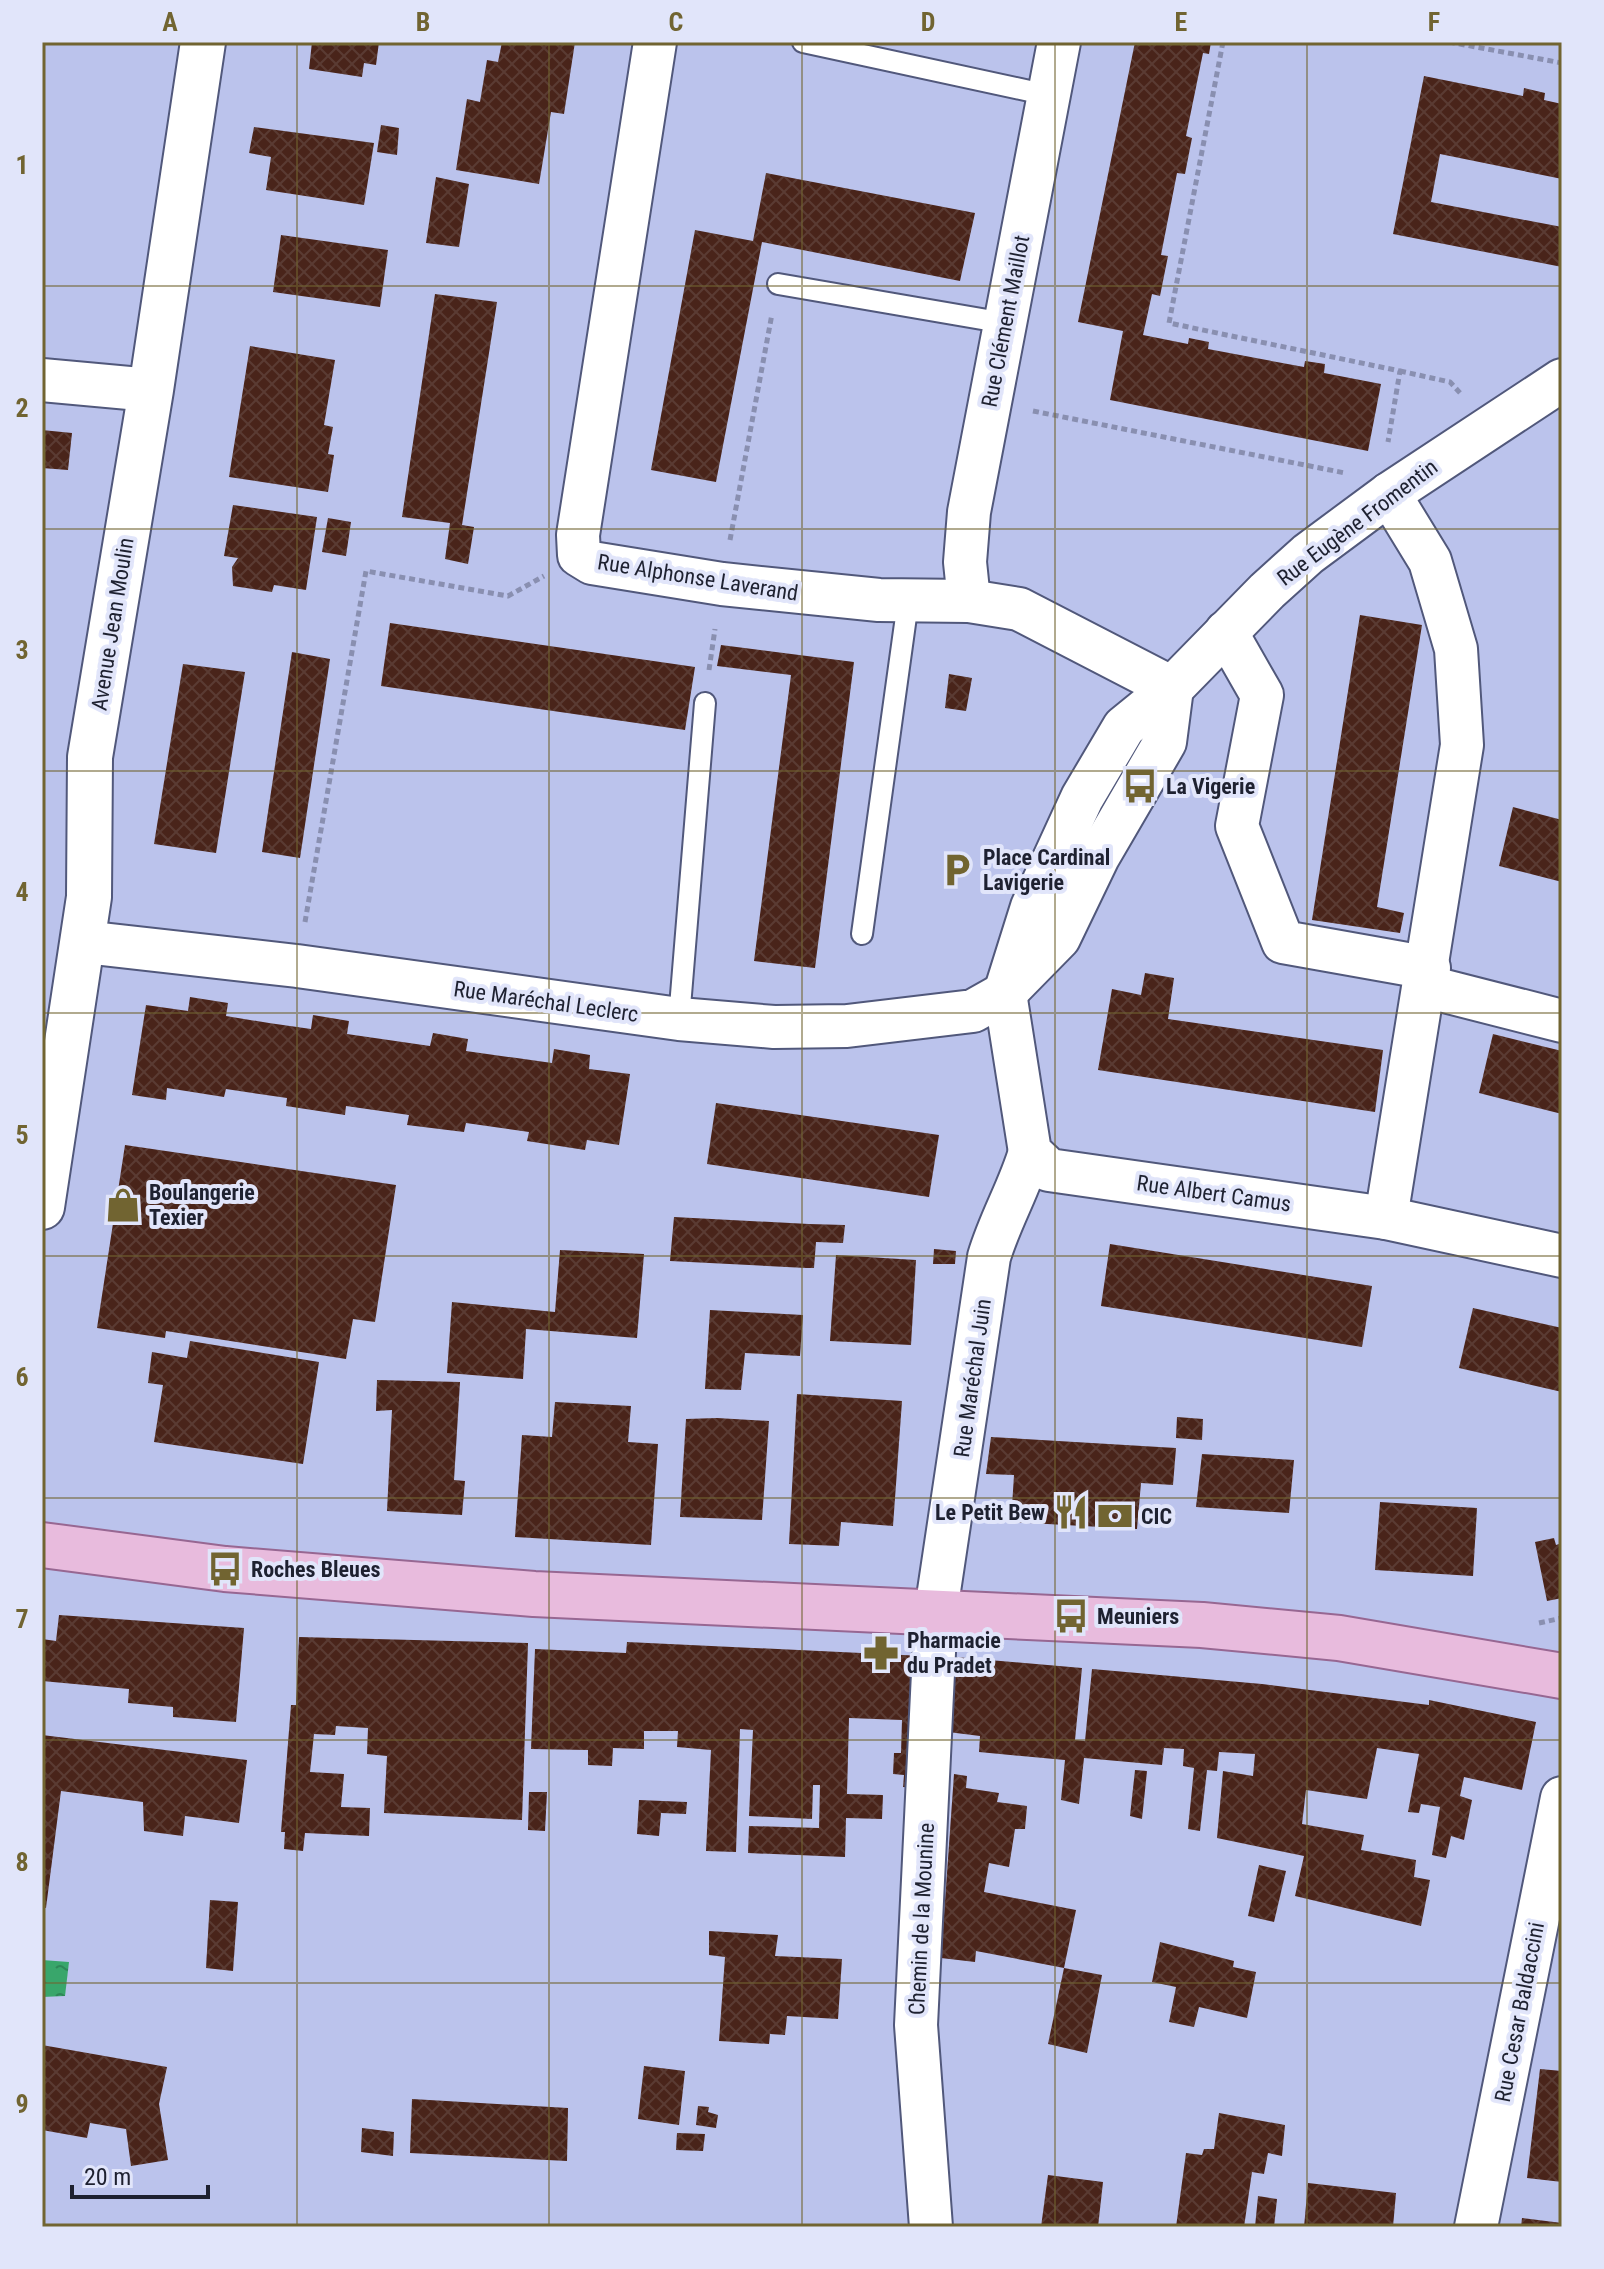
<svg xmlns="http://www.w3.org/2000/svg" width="1604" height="2269" viewBox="0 0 1604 2269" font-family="'Roboto Condensed',sans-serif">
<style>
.water{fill:url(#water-ripples)}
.building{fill:url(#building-cross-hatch)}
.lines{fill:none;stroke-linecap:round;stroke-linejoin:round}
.service-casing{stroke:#51587b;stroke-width:24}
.minor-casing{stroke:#51587b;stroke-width:46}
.tertiary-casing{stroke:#51587b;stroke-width:48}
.primary-casing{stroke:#976792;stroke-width:48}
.path{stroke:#898fb0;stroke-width:5;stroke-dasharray:6 4;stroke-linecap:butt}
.service{stroke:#fff;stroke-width:20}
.minor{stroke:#fff;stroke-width:42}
.tertiary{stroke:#fff;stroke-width:44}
.primary{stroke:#e8bbdd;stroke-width:44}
.grid{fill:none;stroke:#716431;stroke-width:2;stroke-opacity:0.55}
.labels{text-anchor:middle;stroke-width:8;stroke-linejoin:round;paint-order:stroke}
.street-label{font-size:22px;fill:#1e2130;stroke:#e1e5fa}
.poi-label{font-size:22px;font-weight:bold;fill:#1e2130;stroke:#e1e5fa;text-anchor:start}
.neatline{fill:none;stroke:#716431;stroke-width:3}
.grid-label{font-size:26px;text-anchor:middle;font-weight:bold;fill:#716431}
</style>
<defs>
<pattern id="water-ripples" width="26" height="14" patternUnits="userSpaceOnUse" patternTransform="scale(2)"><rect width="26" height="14" fill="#39a66b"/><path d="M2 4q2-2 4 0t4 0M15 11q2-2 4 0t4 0" fill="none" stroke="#2f8758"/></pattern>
<pattern id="building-cross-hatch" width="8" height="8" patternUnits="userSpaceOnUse" patternTransform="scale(2)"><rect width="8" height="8" fill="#49241a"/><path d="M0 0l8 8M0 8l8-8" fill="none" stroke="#5a3b33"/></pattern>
</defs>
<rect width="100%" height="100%" fill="#bbc3ec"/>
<polygon class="water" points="42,1960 69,1962 65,1996 42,1997"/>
<g class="building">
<polygon points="312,42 379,42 376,65 364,63 362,77 309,69"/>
<polygon points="502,42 575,42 564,114 551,112 539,184 456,170 467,99 480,102 487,60 498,62"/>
<polygon points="1135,42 1211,42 1209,54 1203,53 1186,136 1192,138 1185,174 1177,173 1161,255 1168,256 1160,296 1152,294 1143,335 1188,344 1189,338 1209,342 1208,349 1304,367 1305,361 1325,364 1324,373 1381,384 1368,451 1110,400 1123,331 1078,322"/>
<polygon points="1424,76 1523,96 1524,88 1545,93 1544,100 1562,104 1562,179 1440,154 1431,202 1562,227 1562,267 1393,234"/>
<polygon points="381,125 399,128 397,155 377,152"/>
<polygon points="254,127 374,143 364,205 266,190 271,157 249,153"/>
<polygon points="766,173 975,213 960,281 762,242 716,482 651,470 695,230 753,241"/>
<polygon points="436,177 469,184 459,247 426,243"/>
<polygon points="281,235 388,250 380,307 273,292"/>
<polygon points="435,294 497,302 462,525 474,527 468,564 445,559 450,523 402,517"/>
<polygon points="250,346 335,360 324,425 333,427 328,454 334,455 328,492 229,477"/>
<polygon points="42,430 72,433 68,470 42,468"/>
<polygon points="233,505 317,517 306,590 274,585 272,592 233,586 232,567 238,558 224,556"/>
<polygon points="328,518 351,522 346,556 322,552"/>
<polygon points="1360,615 1422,625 1377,907 1404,913 1400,933 1312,920"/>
<polygon points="390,623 695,667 685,730 381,686"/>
<polygon points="721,645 854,662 815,968 754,961 791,675 717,666"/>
<polygon points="292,652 330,659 300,858 262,852"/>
<polygon points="183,664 245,672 216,853 154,844"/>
<polygon points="949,674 972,678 966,711 945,708"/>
<polygon points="1513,807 1562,820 1562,882 1499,866"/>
<polygon points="1145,973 1174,978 1168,1019 1383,1050 1375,1112 1098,1070 1112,989 1141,995"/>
<polygon points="190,997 228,1003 226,1016 269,1023 311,1029 313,1015 349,1021 347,1034 430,1046 433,1033 468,1039 466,1051 552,1063 554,1049 590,1055 589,1069 630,1074 619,1145 587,1140 585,1150 527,1141 529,1132 466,1123 464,1132 407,1125 409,1115 346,1106 345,1115 286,1106 287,1098 226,1089 224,1097 167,1088 166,1100 132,1095 146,1005 188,1011"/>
<polygon points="1493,1034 1562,1051 1562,1114 1479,1093"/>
<polygon points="716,1103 939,1135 929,1197 707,1164"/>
<polygon points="125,1145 396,1185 375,1322 353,1319 346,1359 166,1331 165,1338 97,1328"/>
<polygon points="674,1217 809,1224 845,1225 843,1243 816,1242 814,1268 806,1268 670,1261"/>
<polygon points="1110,1244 1372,1286 1362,1347 1101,1306"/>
<polygon points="934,1249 956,1251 955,1264 933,1264"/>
<polygon points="560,1250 644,1254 637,1338 526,1329 523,1379 447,1373 452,1302 555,1312"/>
<polygon points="836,1255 916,1260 911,1345 830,1341"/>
<polygon points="1473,1308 1562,1328 1562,1392 1459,1368"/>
<polygon points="710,1310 803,1315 800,1356 745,1353 741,1390 705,1389"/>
<polygon points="190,1341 319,1362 303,1464 154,1442 163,1385 148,1383 152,1352 187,1358"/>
<polygon points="377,1380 460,1382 454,1480 465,1481 462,1515 387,1511 392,1410 376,1411"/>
<polygon points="797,1394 902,1401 893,1526 841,1522 839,1546 789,1544"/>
<polygon points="555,1402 631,1406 628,1442 658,1444 651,1545 515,1537 522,1435 552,1437"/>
<polygon points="1177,1417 1203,1419 1202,1440 1176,1438"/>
<polygon points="717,1418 769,1421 762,1520 680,1517 686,1419"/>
<polygon points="991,1437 1176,1448 1173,1485 1141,1483 1137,1529 1011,1522 1014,1475 986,1474"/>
<polygon points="1202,1454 1294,1460 1289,1513 1196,1507"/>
<polygon points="1380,1502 1477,1508 1473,1576 1375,1570"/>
<polygon points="1554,1538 1556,1545 1562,1543 1562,1598 1547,1601 1535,1542"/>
<polygon points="59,1615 244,1628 236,1722 173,1717 173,1707 128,1703 129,1689 42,1681 42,1639 56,1641"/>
<polygon points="299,1637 528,1643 522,1820 384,1813 387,1756 367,1754 368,1728 336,1726 335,1735 314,1734 310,1772 344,1774 341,1807 370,1808 369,1836 305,1833 303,1851 284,1849 285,1832 281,1832 291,1705 296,1705"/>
<polygon points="627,1642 924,1656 916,1788 903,1787 904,1775 893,1774 894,1753 901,1753 902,1720 849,1718 847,1794 883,1795 882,1819 846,1818 845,1857 748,1853 749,1826 819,1828 820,1785 813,1785 812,1819 749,1816 753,1730 740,1729 736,1852 706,1851 711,1750 677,1747 678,1731 644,1731 644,1749 613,1748 612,1766 588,1765 588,1750 531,1749 535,1649 626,1653"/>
<polygon points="955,1657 1082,1668 1075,1740 1085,1741 1092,1669 1262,1684 1429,1705 1429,1700 1536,1722 1522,1790 1464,1777 1460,1796 1472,1800 1464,1840 1451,1836 1446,1858 1432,1855 1440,1807 1421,1804 1419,1813 1408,1812 1419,1754 1377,1748 1367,1799 1306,1790 1302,1824 1364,1835 1361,1850 1416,1860 1414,1877 1430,1880 1421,1926 1295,1896 1304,1856 1217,1838 1223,1771 1253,1776 1255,1754 1219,1752 1217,1771 1207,1770 1200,1831 1188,1829 1194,1768 1183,1766 1184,1749 1164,1748 1162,1765 1084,1758 1079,1804 1061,1800 1065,1760 979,1752 980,1736 948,1732"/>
<polygon points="42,1735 247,1760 239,1823 185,1816 183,1836 144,1831 143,1802 61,1791 46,1908 42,1907"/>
<polygon points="1135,1770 1147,1771 1142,1819 1130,1816"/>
<polygon points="954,1774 967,1776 966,1788 999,1793 997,1802 1027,1806 1025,1829 1015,1829 1009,1867 989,1863 984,1892 1076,1910 1064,1968 976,1951 975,1962 941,1958"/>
<polygon points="529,1792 547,1792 545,1831 528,1830"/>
<polygon points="639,1800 687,1802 686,1814 661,1813 659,1836 637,1834"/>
<polygon points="1259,1865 1286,1871 1274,1922 1248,1916"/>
<polygon points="210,1900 238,1902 233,1971 206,1968"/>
<polygon points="709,1931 778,1935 775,1956 842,1959 838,2019 787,2016 785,2035 770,2034 769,2044 719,2041 725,1957 709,1955"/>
<polygon points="1160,1942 1234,1961 1233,1967 1256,1972 1247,2018 1199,2007 1194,2027 1169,2022 1176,1987 1152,1982"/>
<polygon points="1064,1968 1102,1975 1087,2053 1048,2044"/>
<polygon points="42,2045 167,2067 159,2104 168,2160 131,2166 126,2129 90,2123 87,2138 42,2130"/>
<polygon points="644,2066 685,2071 679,2125 638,2119"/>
<polygon points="1540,2069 1562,2071 1562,2182 1527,2178"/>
<polygon points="412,2099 568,2108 567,2161 410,2153"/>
<polygon points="698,2106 709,2107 708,2112 718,2115 716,2128 696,2125"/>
<polygon points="1219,2113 1285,2125 1282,2156 1268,2153 1264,2174 1252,2172 1244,2227 1176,2227 1186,2153 1202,2155 1204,2149 1214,2149"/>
<polygon points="362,2128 394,2132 393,2156 361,2152"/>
<polygon points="677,2133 705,2134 703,2151 676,2150"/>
<polygon points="1048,2175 1103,2182 1098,2227 1041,2227"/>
<polygon points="1308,2183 1396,2193 1393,2227 1304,2227"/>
<polygon points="1258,2196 1277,2199 1274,2227 1255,2227"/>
<polygon points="1522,2218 1562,2223 1562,2227 1521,2227"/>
</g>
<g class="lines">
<g class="service-casing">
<g id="service">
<polyline points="803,42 1048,95"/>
<polyline points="778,284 1005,323"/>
<polyline points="862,934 908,602"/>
<polyline points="679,1019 705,703"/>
</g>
</g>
<g class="minor-casing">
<g id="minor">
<polyline points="655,42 578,535 579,555 592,563 722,584 879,600 969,601 1019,609 1172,688"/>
<polyline points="42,380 151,390"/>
<polyline points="1562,380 1389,494 1308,554 1267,591 1172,688 1124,727 1082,798 1032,907 1005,993 1030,1152 1049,1170 1386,1218 1562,1256"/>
<polyline points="969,601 965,562 969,512 1059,42"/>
<polyline points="1226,632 1262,695 1237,826 1283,942 1429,968"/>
<polyline points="84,942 297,966 679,1019 774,1027 847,1026 973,1011 1005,993 1059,938 1098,857 1165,742 1172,688"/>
<polyline points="1425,986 1562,1021"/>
<polyline points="1386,1218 1462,745 1456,649 1430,561 1389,494"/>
<path d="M931,2227L916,2025L936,1611L989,1257C1000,1220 1019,1189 1030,1152"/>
<polyline points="1476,2227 1562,1798"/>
</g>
</g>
<g class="tertiary-casing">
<polyline id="tertiary" points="42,1207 89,897 90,757 151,390 203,42"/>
</g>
<g class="primary-casing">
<polyline id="primary" points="42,1545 225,1569 534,1594 1202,1625 1339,1638 1562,1676"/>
</g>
<g class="path">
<polyline points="1223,42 1169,323 1400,371 1388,442"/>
<polyline points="1449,42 1562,63"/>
<polyline points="1400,371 1450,382 1461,394"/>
<polyline points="1033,411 1345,473"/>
<polyline points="730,540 772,314"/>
<polyline points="709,670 715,629"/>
<polyline points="305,922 366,571 508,596 544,576"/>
<polyline points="1539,1623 1562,1618"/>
</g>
<use href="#service" class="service"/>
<use href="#minor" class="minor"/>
<use href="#tertiary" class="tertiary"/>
<use href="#primary" class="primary"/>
</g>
<path class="grid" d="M297,42V2227M549,42V2227M802,42V2227M1055,42V2227M1307,42V2227M42,286H1562M42,529H1562M42,771H1562M42,1013H1562M42,1256H1562M42,1498H1562M42,1740H1562M42,1983H1562"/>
<defs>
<g id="bus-bare" transform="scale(2.76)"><path d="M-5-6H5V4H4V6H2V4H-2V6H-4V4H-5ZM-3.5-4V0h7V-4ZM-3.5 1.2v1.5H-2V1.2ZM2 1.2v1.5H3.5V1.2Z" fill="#716431" stroke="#e1e5fa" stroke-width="2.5" paint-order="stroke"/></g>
<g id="parking-bare" transform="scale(2.76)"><path d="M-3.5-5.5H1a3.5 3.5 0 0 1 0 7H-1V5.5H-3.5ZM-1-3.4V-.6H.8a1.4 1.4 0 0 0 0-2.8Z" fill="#716431" stroke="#e1e5fa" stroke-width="2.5" paint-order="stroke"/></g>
<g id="shop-bare" transform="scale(2.76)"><path d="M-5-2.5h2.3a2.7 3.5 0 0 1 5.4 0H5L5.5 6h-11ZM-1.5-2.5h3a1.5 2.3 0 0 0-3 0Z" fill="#716431" stroke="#e1e5fa" stroke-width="2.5" paint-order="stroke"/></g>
<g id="restaurant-bare" transform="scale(2.76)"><path d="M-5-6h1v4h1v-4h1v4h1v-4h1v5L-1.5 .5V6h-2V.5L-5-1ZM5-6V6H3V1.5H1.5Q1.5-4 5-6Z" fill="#716431" stroke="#e1e5fa" stroke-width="2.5" paint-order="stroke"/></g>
<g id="bank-bare" transform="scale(2.76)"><path d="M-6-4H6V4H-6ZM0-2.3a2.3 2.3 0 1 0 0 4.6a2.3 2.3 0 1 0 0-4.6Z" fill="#716431" stroke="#e1e5fa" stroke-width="2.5" paint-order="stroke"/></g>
<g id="pharmacy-bare" transform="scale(2.76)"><path d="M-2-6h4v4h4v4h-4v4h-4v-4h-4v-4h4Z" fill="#716431" stroke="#e1e5fa" stroke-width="2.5" paint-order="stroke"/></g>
</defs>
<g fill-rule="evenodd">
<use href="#bus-bare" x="1140" y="786"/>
<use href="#parking-bare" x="957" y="870"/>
<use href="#shop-bare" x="123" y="1205"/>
<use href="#restaurant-bare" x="1071" y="1512"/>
<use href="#bank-bare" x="1115" y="1516"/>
<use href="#bus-bare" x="225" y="1569"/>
<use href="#bus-bare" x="1071" y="1616"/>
<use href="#pharmacy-bare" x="881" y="1653"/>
</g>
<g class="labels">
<g class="street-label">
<text transform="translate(1005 321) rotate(-79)" y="8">Rue Clément Maillot</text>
<text transform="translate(1357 522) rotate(-37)" y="8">Rue Eugène Fromentin</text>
<text transform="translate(698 577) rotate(9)" y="8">Rue Alphonse Laverand</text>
<text transform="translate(112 624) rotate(-81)" y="8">Avenue Jean Moulin</text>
<text transform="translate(546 1001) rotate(8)" y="8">Rue Maréchal Leclerc</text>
<text transform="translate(1214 1193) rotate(8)" y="8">Rue Albert Camus</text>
<text transform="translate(972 1378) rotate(-82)" y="8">Rue Maréchal Juin</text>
<text transform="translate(921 1919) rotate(-87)" y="8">Chemin de la Mounine</text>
<text transform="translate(1519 2012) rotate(-79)" y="8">Rue Cesar Baldaccini</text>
</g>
<g class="poi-label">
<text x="1166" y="794">La Vigerie</text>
<text x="983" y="865">Place Cardinal<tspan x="983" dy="25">Lavigerie</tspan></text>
<text x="149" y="1200">Boulangerie<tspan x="149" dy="25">Texier</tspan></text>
<text x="1045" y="1520" text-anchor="end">Le Petit Bew</text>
<text x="1141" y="1524">CIC</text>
<text x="251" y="1577">Roches Bleues</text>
<text x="1097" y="1624">Meuniers</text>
<text x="907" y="1648">Pharmacie<tspan x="907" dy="25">du Pradet</tspan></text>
</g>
</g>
<rect width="1604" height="2269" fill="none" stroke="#e1e5fa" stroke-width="88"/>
<path d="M72 2185v12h136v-12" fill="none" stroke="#1e2130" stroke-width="4"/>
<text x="84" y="2185" font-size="24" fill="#1e2130" stroke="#e1e5fa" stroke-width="6" paint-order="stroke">20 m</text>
<rect x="44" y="44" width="1516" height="2181" class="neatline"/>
<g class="grid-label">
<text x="170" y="31">A</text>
<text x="423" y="31">B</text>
<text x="676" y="31">C</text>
<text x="928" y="31">D</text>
<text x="1181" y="31">E</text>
<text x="1434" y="31">F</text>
<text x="22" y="174">1</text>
<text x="22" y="417">2</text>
<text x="22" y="659">3</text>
<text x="22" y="901">4</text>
<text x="22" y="1144">5</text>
<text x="22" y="1386">6</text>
<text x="22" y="1628">7</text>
<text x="22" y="1871">8</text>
<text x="22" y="2113">9</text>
</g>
</svg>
